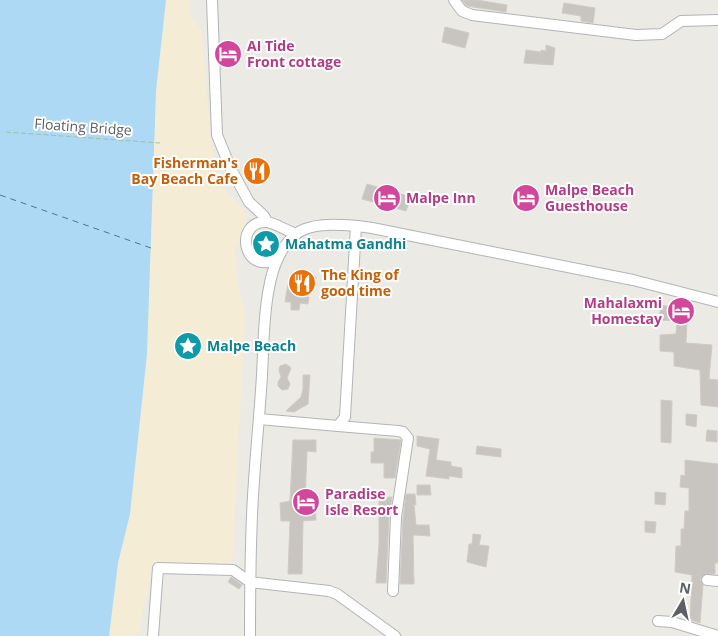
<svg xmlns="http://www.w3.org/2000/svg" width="718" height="636" viewBox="0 0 718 636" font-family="'Open Sans',sans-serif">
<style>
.sand{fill:#f5ecd6}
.water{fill:#add9f4}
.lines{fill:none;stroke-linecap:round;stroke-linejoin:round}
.ferry{stroke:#49769c;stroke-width:1;stroke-dasharray:6 5;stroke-linecap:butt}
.building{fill:#c8c5c1;stroke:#d0cbc3}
.minor-casing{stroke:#b1b4b7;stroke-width:12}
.path{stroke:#9ec1a6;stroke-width:1;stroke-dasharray:5 2.5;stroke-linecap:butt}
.minor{stroke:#fff;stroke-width:10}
.labels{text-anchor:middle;stroke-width:4;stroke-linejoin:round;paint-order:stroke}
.hotel-label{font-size:14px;font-weight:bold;fill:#b23c85;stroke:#fff;text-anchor:start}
.street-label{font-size:14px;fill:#5c5f63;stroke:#fff}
.food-label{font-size:14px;font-weight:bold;fill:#c56008;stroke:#fff;text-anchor:end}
.culture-label{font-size:14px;font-weight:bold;fill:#0d838f;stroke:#fff;text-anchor:start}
</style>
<rect width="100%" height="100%" fill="#eceae4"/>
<polygon class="sand" points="148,0 189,0 189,15 201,29 210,129 217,182 244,209 247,228 235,248 237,278 245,315 232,565 153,564 138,636 93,636"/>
<polygon class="water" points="0,0 166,0 156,91 147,354 130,514 118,563 109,636 0,636"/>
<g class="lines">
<polyline class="ferry" points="0,195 151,248"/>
</g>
<g class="building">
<polygon points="462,0 477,0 507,5 506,12 467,6"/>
<polygon points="564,3 595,8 593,23 581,21 581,16 562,13"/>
<polygon points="445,27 469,33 465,48 442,42"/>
<polygon points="546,45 555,48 553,65 524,63 526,50 541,52 541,50 546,51"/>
<polygon points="367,184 411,197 406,211 362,199"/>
<polygon points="303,273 316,277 315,284 293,293 309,297 308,304 300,303 299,310 291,310 291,302 285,302 288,284 303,277"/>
<polygon points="661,305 678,308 677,321 659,320"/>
<polygon points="677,321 687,321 686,343 712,345 709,379 718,380 718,407 701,405 700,370 674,366 674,352 660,351 660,335 676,334"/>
<polygon points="286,364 291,368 287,378 290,384 288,389 282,390 278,386 278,382 281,377 279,370 280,366"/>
<polygon points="303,375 310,375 308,404 294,412 286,411 301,397 303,389"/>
<polygon points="661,400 672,401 671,443 661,442"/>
<polygon points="686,414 697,415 696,427 686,425"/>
<polygon points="707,430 717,431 717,442 706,441"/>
<polygon points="417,436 439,439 436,460 451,462 451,466 462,468 462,478 449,476 449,479 426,476 430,449 417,446"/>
<polygon points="374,438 401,440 395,478 384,478 384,463 371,463 371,452 374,452"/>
<polygon points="293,440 316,440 316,452 307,451 305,503 315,502 316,520 303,521 302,574 288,574 290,521 281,521 280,503 290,501"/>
<polygon points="477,446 501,449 501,457 476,454"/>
<polygon points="685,460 718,464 718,563 715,563 715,574 705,574 700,579 703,585 700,623 690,620 692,575 675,572 676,546 681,546 681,529 684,529 685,511 689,511 689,488 680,487 681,475 685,476"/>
<polygon points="417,485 430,485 431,495 417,495"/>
<polygon points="655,492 666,493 665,505 655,504"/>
<polygon points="406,494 415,494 416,505 414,504 416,525 429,525 430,536 413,535 414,584 400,584 403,518"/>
<polygon points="392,497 389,517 386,583 376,583 379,544 379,498"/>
<polygon points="645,521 656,522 655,533 645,532"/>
<polygon points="473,534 481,535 479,545 489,546 486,567 467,562 469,544 472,544"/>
<polygon points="231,577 242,585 239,589 228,582"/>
</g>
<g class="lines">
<g class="minor-casing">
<g id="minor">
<polyline points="212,0 217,135 230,167 249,202 264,216 267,222"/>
<polyline points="454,0 462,11 472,15 636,35 662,34 681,21 718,20"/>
<path d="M278,258C243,278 233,220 267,222C275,223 287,231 296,234"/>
<polyline points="259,419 338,426 345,417 356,226"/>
<polyline points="338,426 398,431 403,432 408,438 396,517 393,591"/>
<polyline points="707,580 718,581"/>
<polyline points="658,621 672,622 718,636"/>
<polyline points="153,636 158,568 233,570 250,582 329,591 337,594 395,636"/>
<path d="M250,636C250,584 250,532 254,481C256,450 259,420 261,390C264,356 262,322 269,288C272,270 280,247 295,235C311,220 352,225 372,228L633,280L718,302"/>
</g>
</g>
<polyline class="path" points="6,132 160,143"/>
<use href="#minor" class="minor"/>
</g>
<defs>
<g id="hotel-disc" transform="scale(1.4375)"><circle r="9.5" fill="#d1479c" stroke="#fff"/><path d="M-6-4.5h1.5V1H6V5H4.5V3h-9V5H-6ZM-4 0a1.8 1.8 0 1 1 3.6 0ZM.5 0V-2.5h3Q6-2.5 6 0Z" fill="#fff"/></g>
<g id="restaurant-disc" transform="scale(1.4375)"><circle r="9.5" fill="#e8710a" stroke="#fff"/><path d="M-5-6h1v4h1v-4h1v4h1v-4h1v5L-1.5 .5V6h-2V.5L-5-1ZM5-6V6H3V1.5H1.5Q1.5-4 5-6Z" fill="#fff"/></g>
<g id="sight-disc" transform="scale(1.4375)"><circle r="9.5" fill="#0f9aa8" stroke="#fff"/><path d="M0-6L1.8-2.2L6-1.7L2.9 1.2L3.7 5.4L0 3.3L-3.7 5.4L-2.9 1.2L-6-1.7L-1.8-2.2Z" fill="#fff"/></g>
</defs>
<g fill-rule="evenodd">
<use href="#hotel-disc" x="228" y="54"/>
<use href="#restaurant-disc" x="257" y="171"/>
<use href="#hotel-disc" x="387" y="198"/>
<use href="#hotel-disc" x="526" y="198"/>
<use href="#sight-disc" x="266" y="244"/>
<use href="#restaurant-disc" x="302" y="283"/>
<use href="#hotel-disc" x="681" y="311"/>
<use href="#sight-disc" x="188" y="346"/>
<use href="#hotel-disc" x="306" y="502"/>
</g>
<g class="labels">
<g class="hotel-label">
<text x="247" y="51">AI Tide<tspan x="247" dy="16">Front cottage</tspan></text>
<text x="545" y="195">Malpe Beach<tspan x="545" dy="16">Guesthouse</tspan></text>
<text x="406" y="203">Malpe Inn</text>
<text x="662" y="308" text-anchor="end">Mahalaxmi<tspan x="662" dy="16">Homestay</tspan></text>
<text x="325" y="499">Paradise<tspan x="325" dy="16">Isle Resort</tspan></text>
</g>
<g class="street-label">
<text transform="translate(83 127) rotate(4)" y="5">Floating Bridge</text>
</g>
<g class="food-label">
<text x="238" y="168">Fisherman's<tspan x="238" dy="16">Bay Beach Cafe</tspan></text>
<text x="321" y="280" text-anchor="start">The King of<tspan x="321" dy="16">good time</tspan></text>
</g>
<g class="culture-label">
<text x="285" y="249">Mahatma Gandhi</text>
<text x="207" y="351">Malpe Beach</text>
</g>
</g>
<g transform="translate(683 601) rotate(9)" stroke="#ffffff" stroke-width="4" paint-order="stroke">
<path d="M0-4L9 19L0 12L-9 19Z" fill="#5c5f63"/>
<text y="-8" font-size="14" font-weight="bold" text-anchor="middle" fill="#5c5f63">N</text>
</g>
</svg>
